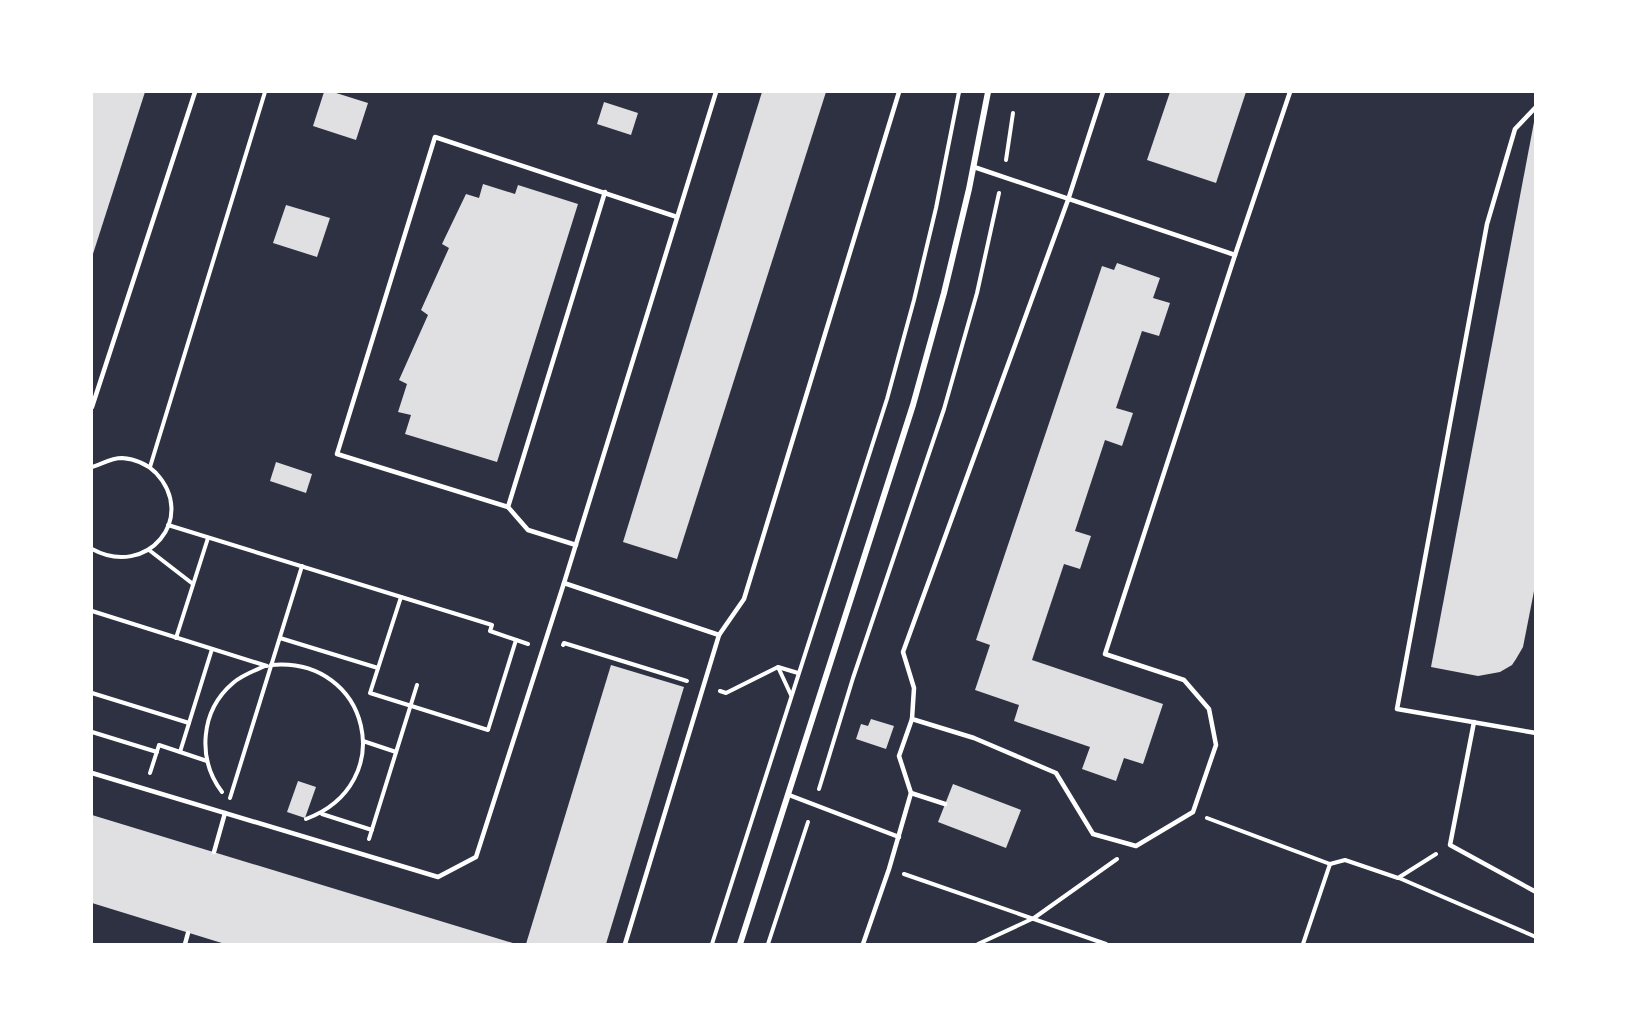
<svg xmlns="http://www.w3.org/2000/svg" width="1627" height="1036" viewBox="0 0 1627 1036" font-family="'Sofia Sans Condensed',sans-serif">
<style>
.building{fill:#e0e0e3}
.lines{fill:none;stroke-linecap:round;stroke-linejoin:round}
.path{stroke:#fff;stroke-width:4}
.service{stroke:#fff;stroke-width:4.5}
.minor{stroke:#fff;stroke-width:6}
</style>
<rect width="100%" height="100%" fill="#2d3142"/>
<g class="building">
<polygon points="92,92 145,92 92,257"/>
<polygon points="324,92 333,92 368,103 356,140 313,126"/>
<polygon points="762,92 826,92 677,559 623,542"/>
<polygon points="1170,92 1246,92 1216,183 1147,160"/>
<polygon points="604,102 638,113 631,135 597,124"/>
<polygon points="1534,122 1536,581 1523,647 1516,659 1512,665 1500,672 1478,676 1431,667"/>
<polygon points="483,184 515,194 518,185 578,204 497,462 405,434 411,415 398,412 407,384 399,380 428,315 421,310 449,248 442,244 466,194 479,198"/>
<polygon points="286,205 330,218 317,257 273,243"/>
<polygon points="1117,263 1160,278 1153,298 1170,303 1159,336 1142,331 1116,408 1133,413 1122,446 1105,440 1075,531 1091,536 1080,569 1064,564 1032,660 1163,704 1143,764 1124,758 1116,781 1082,769 1090,747 1014,721 1019,705 975,690 990,645 976,640 1102,266 1114,270"/>
<polygon points="276,462 312,474 306,493 270,481"/>
<polygon points="611,665 684,687 606,944 526,944"/>
<polygon points="871,719 894,726 886,749 856,739 861,724 868,726"/>
<polygon points="298,781 316,787 305,818 287,812"/>
<polygon points="953,784 1021,810 1006,848 938,822"/>
<polygon points="92,815 516,944 225,944 92,903"/>
</g>
<g class="lines">
<g class="path">
<polyline points="1006,160 1013,113"/>
<path d="M92,467C102,464 111,458 122,458C135,459 147,464 156,473C198,518 147,579 92,549"/>
<polyline points="150,467 265,92"/>
<polyline points="168,525 492,625 490,631 528,644"/>
<polyline points="149,550 193,584"/>
<polyline points="401,597 370,693 488,730 516,640"/>
<polyline points="92,611 267,666"/>
<polyline points="176,638 208,538"/>
<polyline points="280,638 378,668"/>
<polyline points="563,645 564,643 687,681"/>
<path d="M271,665C370,656 400,784 306,819"/>
<polyline points="778,667 791,695"/>
<polyline points="720,691 726,693 778,667 798,673"/>
<polyline points="92,693 189,723"/>
<polyline points="92,732 157,752"/>
<polyline points="363,741 396,752"/>
<polyline points="207,761 180,752 212,649"/>
<polyline points="150,773 159,745 180,752"/>
<polyline points="819,789 853,678 944,409 977,293 999,193"/>
<path d="M222,792C197,759 200,711 233,683C242,675 254,671 265,666"/>
<polyline points="230,798 302,566"/>
<polyline points="322,814 372,830"/>
<polyline points="1207,818 1330,864 1345,860 1398,878 1436,854"/>
<polyline points="369,839 417,685"/>
<polyline points="904,874 1106,944"/>
<polyline points="1399,878 1536,937"/>
<polyline points="712,944 887,399 914,300 936,208 959,92"/>
<polyline points="768,944 808,822"/>
<polyline points="978,944 1034,918 1117,859"/>
<polyline points="1303,944 1330,864"/>
</g>
<g class="service">
<polyline points="1103,92 1068,200 903,652 914,688 912,719 974,738 1056,773 1093,834 1136,846 1193,812 1216,745 1209,709 1184,680 1105,654 1235,255 1290,92"/>
<polyline points="1536,107 1515,129 1487,224 1397,709 1536,733"/>
<polyline points="974,167 1235,255"/>
<polyline points="92,407 195,92"/>
<polyline points="508,507 337,454 435,137 677,217"/>
<polyline points="576,545 528,530 508,507 605,192"/>
<polyline points="564,583 719,635 744,599 899,92"/>
<polyline points="1474,722 1450,845 1536,892"/>
<polyline points="92,773 438,877 476,857 564,583 716,92"/>
<polyline points="911,793 945,804"/>
<polyline points="789,795 899,837"/>
<polyline points="214,852 225,813"/>
<polyline points="185,944 188,933"/>
<polyline points="625,944 719,635"/>
<polyline points="863,944 889,869 911,793 899,756 912,719"/>
</g>
<polyline class="minor" points="740,944 913,405 944,293 969,189 988,92"/>
</g>
<rect width="1627" height="1036" fill="none" stroke="#ffffff" stroke-width="186"/>
</svg>
